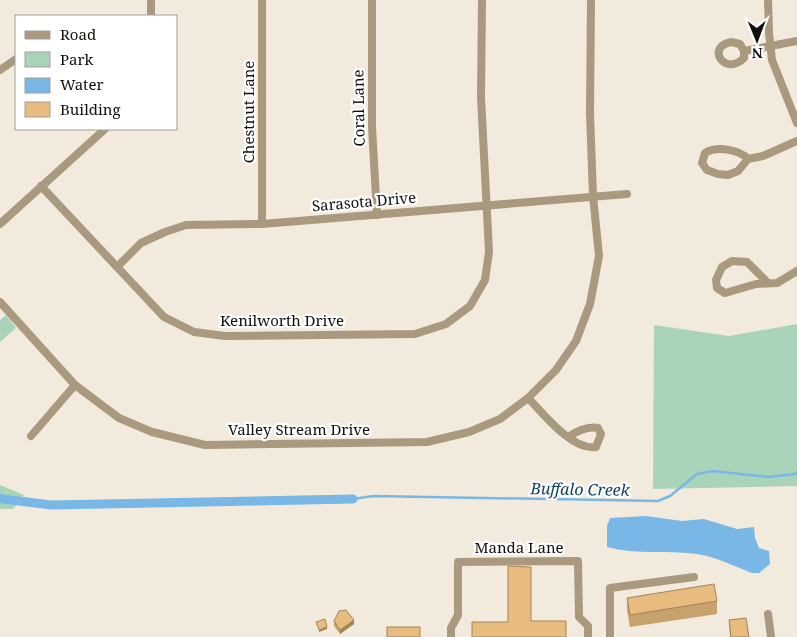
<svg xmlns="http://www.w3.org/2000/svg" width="797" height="637" viewBox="0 0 797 637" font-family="'Noto Serif',serif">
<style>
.green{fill:#aad4b9}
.water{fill:#79b8e6}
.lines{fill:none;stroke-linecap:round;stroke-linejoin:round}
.stream{stroke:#79b8e6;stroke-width:2.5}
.canal{stroke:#79b8e6;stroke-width:9}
.street{stroke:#a9997e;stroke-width:8}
.wall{fill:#c8a26d}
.shaded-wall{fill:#a28459}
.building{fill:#e8bc7f;stroke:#a28459}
.labels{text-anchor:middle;stroke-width:4.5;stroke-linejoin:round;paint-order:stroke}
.street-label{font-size:15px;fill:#110f0a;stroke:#fff}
.water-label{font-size:16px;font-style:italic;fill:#114261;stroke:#fff}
</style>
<rect width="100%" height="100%" fill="#f2eadc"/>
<g class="green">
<polygon points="6,315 16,328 0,342 0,320"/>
<polygon points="797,324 797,486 653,489 654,325 729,336"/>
<polygon points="0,485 24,495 13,509 0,509"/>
</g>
<path class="water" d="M646,516L682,521L704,519L737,529L754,527L755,538L759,548L769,551L770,564L759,573H752C736,567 714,556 697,554C667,550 637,555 607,547V526L610,518Z"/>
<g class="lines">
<polyline class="stream" points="353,499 373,496 658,501 670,496 697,474 713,471 768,477 795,474 797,472"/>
<polyline class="canal" points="0,498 3,499 51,505 353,499"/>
<g class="street">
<polyline points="372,0 372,127 377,215"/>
<polyline points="768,0 769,33 772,60 797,123"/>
<polyline points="151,16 151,0"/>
<path d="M731,42L740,44L744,51V58C725,77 705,47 731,42Z"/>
<polyline points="744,51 797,41"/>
<polyline points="0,70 16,59"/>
<path d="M748,159C739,149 716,146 705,153L702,163L707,170L718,174L728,175L738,171L748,159L763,156L797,141"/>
<polyline points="41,186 164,317 194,332 225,336 415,334 446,324 470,306 485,280 489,252 481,97 482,0"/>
<polyline points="0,224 105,129"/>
<polyline points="262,224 262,0"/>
<polyline points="117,267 141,243 165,232 186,225 262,224 627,194"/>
<polyline points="768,283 747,262 732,261 722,267 716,280 717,288 725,293 756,284 777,283 797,271"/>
<path d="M0,302L75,385L119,418L152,432L205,445L427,442L469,432L500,419L528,398C544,414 572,451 596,447L601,434L598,428C587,426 577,431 568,437"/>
<polyline points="528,398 556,370 576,341 590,304 599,256 593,196 590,113 591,0"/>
<polyline points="31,436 75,385"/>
<polyline points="768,614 771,637"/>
<polyline points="451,637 451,628 458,615 458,562 578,561 579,617 588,626 588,637"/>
<polyline points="610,637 610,588 694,577"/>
</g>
</g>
<g class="wall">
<polygon points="627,598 717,601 717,614 630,627 627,610"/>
<polygon points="729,620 749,637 730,637"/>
<polygon points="334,621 354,624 340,634 334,626"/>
</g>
<g class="shaded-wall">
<polygon points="354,620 354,624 340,634 340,630"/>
<polygon points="327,627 327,629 319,632 319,630"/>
</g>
<g class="building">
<polygon points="508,566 531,567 531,621 566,621 566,637 472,637 472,622 508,622"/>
<polygon points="714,584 717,601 630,615 627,598"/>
<polygon points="346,610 354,620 340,630 334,621 339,611"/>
<polygon points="746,618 749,637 731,637 729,620"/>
<polygon points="325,619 327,627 319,630 316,622"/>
<rect x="387" y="627" width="33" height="10"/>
</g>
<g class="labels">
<g class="street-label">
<text transform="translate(359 108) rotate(-91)" y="5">Coral Lane</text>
<text transform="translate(249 112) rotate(-90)" y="5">Chestnut Lane</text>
<text transform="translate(364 202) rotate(-5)" y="5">Sarasota Drive</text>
<text x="282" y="326">Kenilworth Drive</text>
<text x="299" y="435">Valley Stream Drive</text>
<text x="519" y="553">Manda Lane</text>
</g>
<g class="water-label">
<text transform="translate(580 489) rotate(1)" y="6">Buffalo Creek</text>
</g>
</g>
<rect x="15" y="15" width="162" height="115" fill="#ffffff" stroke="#a09f9d"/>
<rect x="25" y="31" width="25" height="8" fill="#a9997e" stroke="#a09f9d"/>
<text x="60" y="40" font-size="15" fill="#110f0a">Road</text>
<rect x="25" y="52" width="25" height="15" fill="#aad4b9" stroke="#a09f9d"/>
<text x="60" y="65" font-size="15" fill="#110f0a">Park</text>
<rect x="25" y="78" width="25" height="15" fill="#79b8e6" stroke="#a09f9d"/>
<text x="60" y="90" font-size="15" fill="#110f0a">Water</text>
<rect x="25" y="102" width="25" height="15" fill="#e8bc7f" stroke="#a09f9d"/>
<text x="60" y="115" font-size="15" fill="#110f0a">Building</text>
<g transform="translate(757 40) rotate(179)" stroke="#ffffff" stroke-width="4" paint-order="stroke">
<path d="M0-4L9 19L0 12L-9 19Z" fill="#110f0a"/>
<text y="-8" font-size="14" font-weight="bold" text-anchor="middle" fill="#110f0a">N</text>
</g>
</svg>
